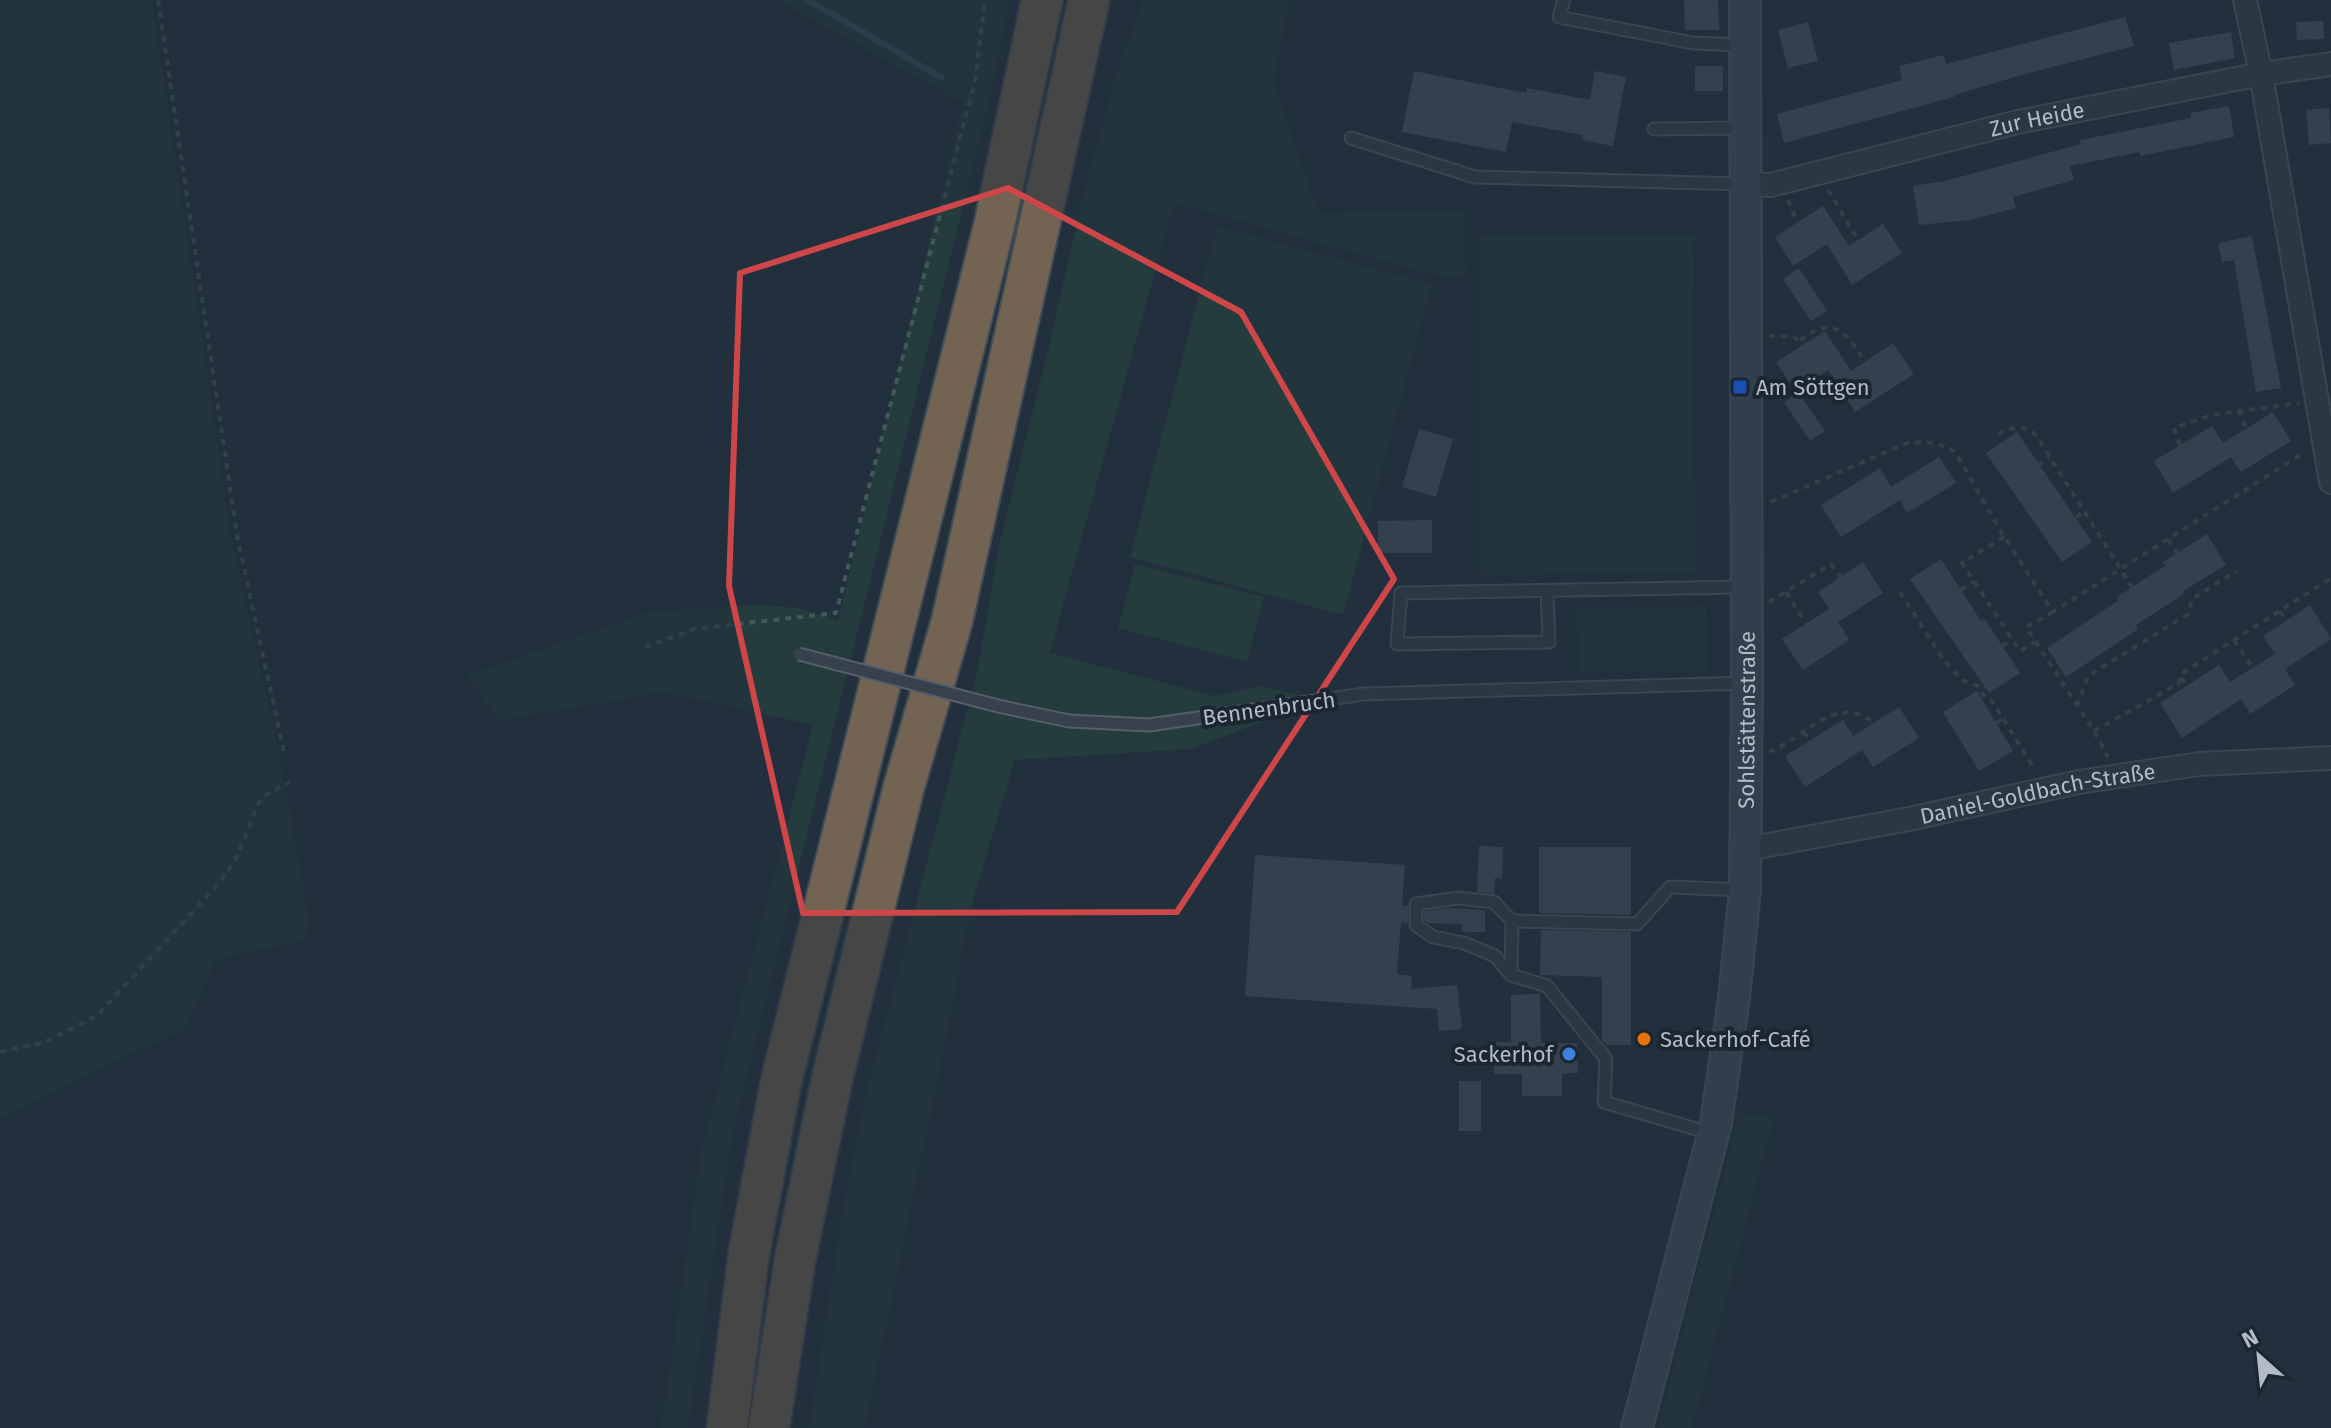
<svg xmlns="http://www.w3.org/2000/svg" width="2331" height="1428" viewBox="0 0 2331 1428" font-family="'Fira Sans',sans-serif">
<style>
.green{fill:#243c3d}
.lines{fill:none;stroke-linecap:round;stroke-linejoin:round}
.stream{stroke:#354d63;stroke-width:6}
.building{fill:#485765}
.lane-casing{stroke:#545f6a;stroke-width:15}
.street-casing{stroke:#545f6a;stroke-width:26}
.secondary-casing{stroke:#545f6a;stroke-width:34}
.highway-casing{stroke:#414c57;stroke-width:44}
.path{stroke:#42595a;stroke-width:4;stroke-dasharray:6 6;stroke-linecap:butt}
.lane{stroke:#36414c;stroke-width:11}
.street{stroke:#36414c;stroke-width:22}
.secondary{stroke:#44505f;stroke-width:30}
.highway{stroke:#726353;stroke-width:40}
.lane-bridge-casing{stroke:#545f6a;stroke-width:15;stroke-linecap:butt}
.lane-bridge{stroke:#36414c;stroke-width:11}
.marked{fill:none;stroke:#cf4648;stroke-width:6;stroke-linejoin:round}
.transit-dot{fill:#1a4fb4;stroke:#1b2631;stroke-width:3}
.food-dot{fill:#e8710a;stroke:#1b2631;stroke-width:3}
.shop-dot{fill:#3f7fe0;stroke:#1b2631;stroke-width:3}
.labels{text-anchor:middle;stroke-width:8;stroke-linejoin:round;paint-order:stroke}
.street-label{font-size:22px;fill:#b1bcc8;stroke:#1b2631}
.poi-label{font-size:22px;fill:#b1bcc8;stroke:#1b2631;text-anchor:start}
</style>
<rect width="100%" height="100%" fill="#222f3c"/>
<g class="green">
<polygon points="0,0 152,0 231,536 280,754 309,919 304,940 216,960 185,1028 0,1119"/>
<polygon points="777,0 1010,0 988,107 733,1132 688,1428 661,1428 701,1152 813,725 665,692 499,721 467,675 652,611 758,605 800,608 838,621 963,103"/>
<polygon points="1143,0 1289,0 1274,82 1319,213 1465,211 1466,277 1438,276 1174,203 1050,653 1215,696 1262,686 1321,700 1191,749 1015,760 972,904 934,1098 865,1428 809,1428 840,1227 866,1093 977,673 998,549 1049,346 1086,182 1117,71"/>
<polygon points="1217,226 1432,284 1343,615 1130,557"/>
<polygon points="1694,235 1695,573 1481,575 1480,236"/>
<polygon points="1135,564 1264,597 1247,662 1118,628"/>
<polygon points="1706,606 1707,671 1578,673 1577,608"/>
<polygon points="1739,1114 1774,1117 1692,1428 1658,1428"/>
</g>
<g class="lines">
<polyline class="stream" points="808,0 942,78"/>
</g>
<g class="building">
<polygon points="1684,0 1718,0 1719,30 1685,30"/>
<polygon points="2125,17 2134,46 2025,74 1954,95 1954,97 1784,143 1777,114 1902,80 1899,66 1944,55 1946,64"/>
<polygon points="2323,21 2324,39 2297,40 2296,22"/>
<polygon points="1808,22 1818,61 1788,68 1778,30"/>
<polygon points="2231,32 2235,58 2174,70 2169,43"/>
<rect x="1695" y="66" width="28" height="25"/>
<polygon points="1414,71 1526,93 1527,88 1590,100 1595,71 1626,77 1613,146 1582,140 1583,135 1512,122 1506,152 1402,132"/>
<polygon points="2229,106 2234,137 2140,156 2140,152 2070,166 2074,180 2013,197 2016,208 1970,220 1919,225 1913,186 1945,181 2081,144 2080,140 2191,118 2190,113"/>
<polygon points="2329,108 2331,143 2309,145 2306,110"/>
<polygon points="1823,206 1849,246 1883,224 1902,253 1852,285 1827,244 1793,266 1775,237"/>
<polygon points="2252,236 2281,388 2256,392 2234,260 2222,262 2218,243"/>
<polygon points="1799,268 1827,311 1811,321 1783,279"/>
<polygon points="1825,331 1851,371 1893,343 1914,374 1855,412 1828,370 1795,391 1776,362"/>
<polygon points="1798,392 1825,431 1810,441 1784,402"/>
<polygon points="2273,412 2291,441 2241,472 2231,457 2173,493 2154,461 2212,426 2223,443"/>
<polygon points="1419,429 1453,439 1436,497 1402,487"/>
<polygon points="2017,432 2092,542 2062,562 1986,453"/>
<polygon points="1939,457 1956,483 1907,513 1900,500 1841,537 1821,505 1880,468 1891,487"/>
<polygon points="1432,520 1432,553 1378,553 1378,521"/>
<polygon points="2207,534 2226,565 2183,591 2184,594 2136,625 2138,629 2066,677 2047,648 2119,600 2117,597 2166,565 2163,562"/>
<polygon points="1941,559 1981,621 1984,618 2020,673 1989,693 1910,579"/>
<polygon points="1863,562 1883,593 1838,622 1849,640 1803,670 1782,639 1829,609 1818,592"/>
<polygon points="2310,605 2331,639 2285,669 2295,685 2250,714 2241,699 2182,738 2160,703 2219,665 2230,682 2275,654 2263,636"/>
<polygon points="1977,691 2013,751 1979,771 1943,712"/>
<polygon points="1899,707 1919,738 1873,767 1862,750 1805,787 1785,756 1843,720 1853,736"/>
<polygon points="1479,846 1503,847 1502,879 1495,878 1494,894 1477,892"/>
<polygon points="1539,847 1631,847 1631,915 1539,913"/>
<polygon points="1255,855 1405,865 1402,906 1408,906 1408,923 1401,922 1397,974 1412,976 1411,989 1457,985 1462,1029 1439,1031 1437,1009 1245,996"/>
<polygon points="1450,908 1485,910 1485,932 1462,932 1462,924 1428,923 1424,921 1424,911"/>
<polygon points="1541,930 1631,932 1631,1045 1606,1045 1602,1040 1602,977 1540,975"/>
<polygon points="1540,994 1541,1043 1577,1043 1578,1073 1562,1074 1562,1096 1522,1096 1522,1074 1494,1074 1494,1042 1511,1042 1511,995"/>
<rect x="1459" y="1081" width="22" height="50"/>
</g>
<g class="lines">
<g class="lane-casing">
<g id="lane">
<polyline points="1564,0 1559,17 1693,43 1744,45"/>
<polyline points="1654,129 1744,128"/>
<polyline points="1351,138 1475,177 1744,184"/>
<polyline points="1547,591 1549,642 1397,644 1401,593 1745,587"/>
<polyline points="998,706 1069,721 1149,725 1364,694 1747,683"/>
<polyline points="1511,975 1495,956 1464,943 1433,937 1416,925 1416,904 1458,898 1494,902 1512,921"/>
<polyline points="1713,1134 1604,1102 1606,1059 1547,986 1511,975 1512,921 1637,924 1670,887 1744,890"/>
</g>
</g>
<g class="street-casing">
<g id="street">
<polyline points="2245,0 2261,74 2331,482"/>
<path id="s1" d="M1745,184L1771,185L2018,122L2261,74L2331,64"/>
<path id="s2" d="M1747,849L1909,819L2079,782L2199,764L2331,758"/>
</g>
</g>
<g class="secondary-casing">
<g id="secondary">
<path id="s3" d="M1637,1428L1716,1123L1734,998L1745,890L1747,683L1745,0"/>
</g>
</g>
<g class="highway-casing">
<g id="highway">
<polyline points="727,1428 749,1253 781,1082 995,222 1042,0"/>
<polyline points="769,1428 795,1260 832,1079 903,790 952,621 1089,0"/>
</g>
</g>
<g class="path">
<polyline points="158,0 237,535 285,757"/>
<polyline points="1828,190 1858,240"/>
<polyline points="1788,200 1797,222"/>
<polyline points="1769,336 1794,337 1802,345"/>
<path d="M1800,340C1834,315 1845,331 1865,362"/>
<polyline points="2238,410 2246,428"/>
<path d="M1998,434C2013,427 2023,424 2036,435L2132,587"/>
<polyline points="2180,445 2174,428 2212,415 2299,403"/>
<polyline points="2038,466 2049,457"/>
<polyline points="1771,502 1907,443 1926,442 1944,446 1954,451 1960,460 2000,530 2053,612 2305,452"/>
<polyline points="2076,517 2083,512"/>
<polyline points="2004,537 1962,563 2020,651 2035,642"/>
<polyline points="2168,539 2177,553"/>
<polyline points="1961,590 1974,581"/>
<polyline points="1786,592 1806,624"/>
<polyline points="1900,592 1943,659 1962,680 1978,686 1986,699 1992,701 2035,770"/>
<polyline points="1769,602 1831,564 1841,577"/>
<polyline points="2280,611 2285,621"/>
<polyline points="2053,612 2026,627 2094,731 2108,757"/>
<polyline points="2234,640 2253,668"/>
<polyline points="2002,646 2012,639"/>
<polyline points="645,647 694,629 836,613 975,81 985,0"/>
<polyline points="2181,678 2187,685"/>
<polyline points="2077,706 2088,676 2188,614 2192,599 2236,571"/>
<polyline points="1996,723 2003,719"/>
<polyline points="2094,731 2178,684 2184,672 2331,578"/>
<polyline points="1804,732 1810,741"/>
<path d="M1769,752C1807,737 1833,693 1875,723"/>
<polyline points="0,1052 45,1042 98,1015 220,882 236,859 259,802 267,794 290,782"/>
</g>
<use href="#lane" class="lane"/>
<use href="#street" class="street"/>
<use href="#secondary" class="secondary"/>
<use href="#highway" class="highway"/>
<g class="lane-bridge-casing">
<polyline id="lane-bridge" points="799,654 998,706"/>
</g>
<use href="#lane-bridge" class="lane-bridge"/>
</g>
<path d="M0 0H2331V1428H0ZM1008,188L1241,312L1394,579L1177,912L803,913L729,586L740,273Z" fill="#222f3c" fill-opacity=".55" fill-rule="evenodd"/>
<path class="marked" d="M1008,188L1241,312L1394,579L1177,912L803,913L729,586L740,273Z"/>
<rect class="transit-dot" x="1732" y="379" width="16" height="16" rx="4"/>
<circle class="food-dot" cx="1644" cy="1039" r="8"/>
<circle class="shop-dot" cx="1569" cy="1054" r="8"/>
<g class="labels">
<g class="street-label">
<text dy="8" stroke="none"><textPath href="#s1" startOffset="300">Zur Heide</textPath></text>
<text transform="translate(1269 708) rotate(-8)" y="8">Bennenbruch</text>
<text dy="8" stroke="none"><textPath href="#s3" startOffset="720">Sohlstättenstraße</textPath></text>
<text dy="8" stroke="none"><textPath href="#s2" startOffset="296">Daniel-Goldbach-Straße</textPath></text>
</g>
<g class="poi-label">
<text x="1756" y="395">Am Söttgen</text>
<text x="1660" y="1047">Sackerhof-Café</text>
<text x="1553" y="1062" text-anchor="end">Sackerhof</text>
</g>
</g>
<g transform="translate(2259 1356) rotate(333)" stroke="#1b2631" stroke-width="6" paint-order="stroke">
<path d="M0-6L14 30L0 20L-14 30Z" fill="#b1bcc8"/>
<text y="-12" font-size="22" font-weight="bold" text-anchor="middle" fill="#b1bcc8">N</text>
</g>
</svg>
